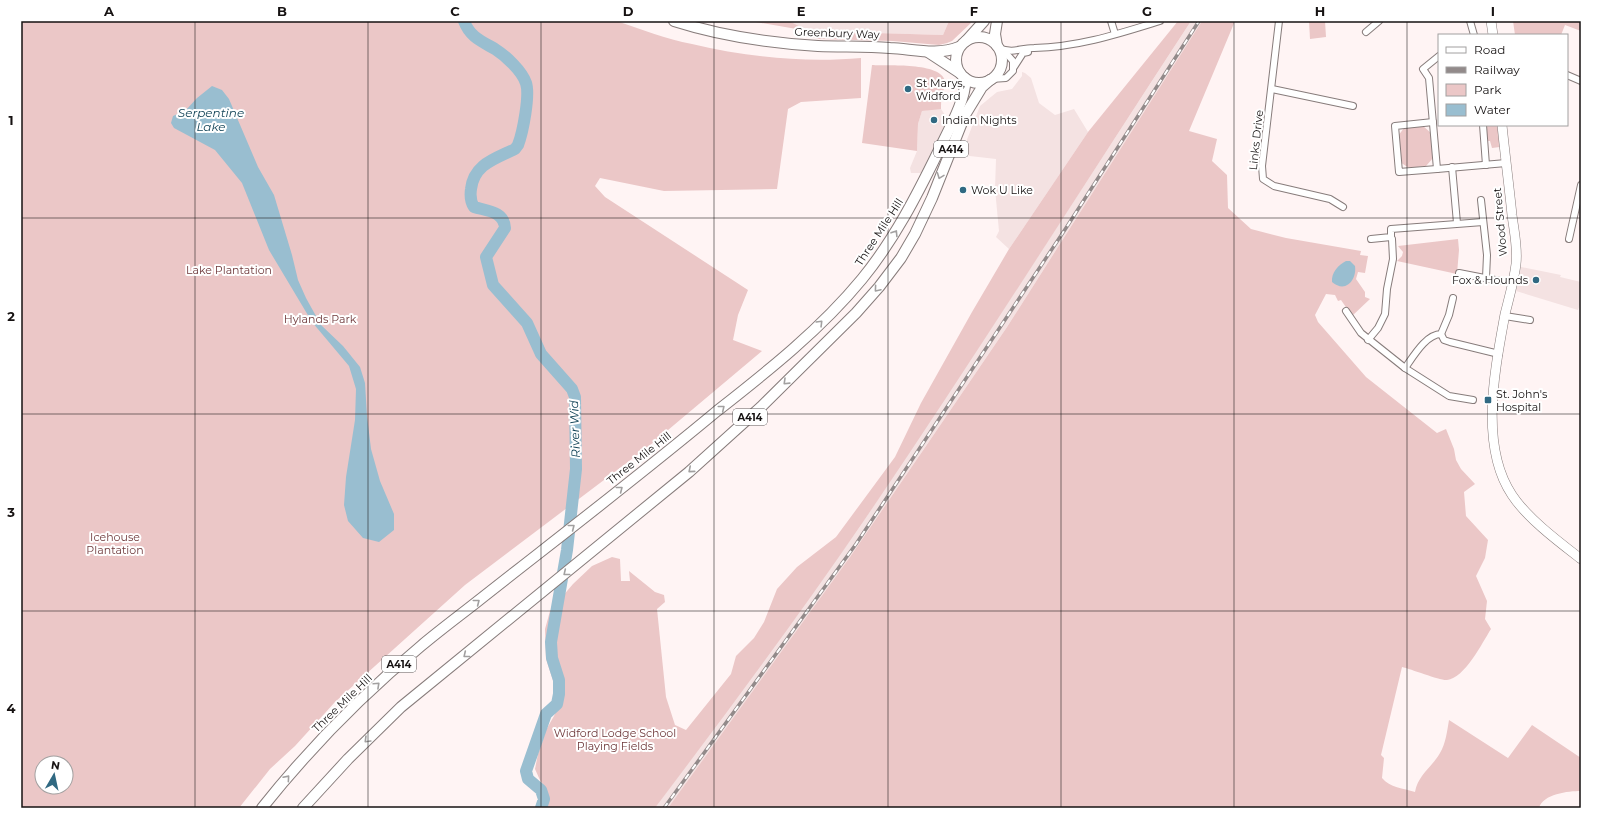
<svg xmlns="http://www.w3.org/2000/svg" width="1602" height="829" viewBox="0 0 1602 829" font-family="Montserrat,sans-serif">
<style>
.built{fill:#f4e2e2}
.green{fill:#ebc7c7;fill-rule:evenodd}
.water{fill:#99bed0}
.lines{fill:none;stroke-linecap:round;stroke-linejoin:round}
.river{stroke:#99bed0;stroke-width:12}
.minor-casing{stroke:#877c7b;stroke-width:8}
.secondary-casing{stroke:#877c7b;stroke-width:10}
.primary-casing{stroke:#877c7b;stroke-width:12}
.trunk-casing{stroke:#877c7b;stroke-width:12}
.minor{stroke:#fff;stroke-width:6}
.secondary{stroke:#fff;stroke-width:9}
.primary{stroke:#fff;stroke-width:10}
.trunk{stroke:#fff;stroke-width:10}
.rail-casing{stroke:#928a8a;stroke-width:3.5}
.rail{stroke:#fff;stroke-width:2;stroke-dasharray:6;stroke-linecap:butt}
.oneway{stroke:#a2a0a0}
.grid{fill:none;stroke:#161212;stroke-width:1;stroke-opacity:0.55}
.poi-dot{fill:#306982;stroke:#fff;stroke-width:1.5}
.labels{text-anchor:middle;stroke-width:4;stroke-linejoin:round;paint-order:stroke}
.shield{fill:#fff;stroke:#5c5959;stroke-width:1}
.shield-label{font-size:10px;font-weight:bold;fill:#161212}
.street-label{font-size:11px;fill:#161212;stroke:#fff}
.poi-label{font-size:11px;fill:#161212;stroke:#fff;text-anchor:start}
.park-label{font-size:11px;fill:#6e383a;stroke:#fff}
.water-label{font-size:12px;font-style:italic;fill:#0b3e52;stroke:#fff}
.neatline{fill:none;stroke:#161212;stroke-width:1.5}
.grid-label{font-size:13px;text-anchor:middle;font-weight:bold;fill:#161212}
</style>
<rect width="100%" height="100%" fill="#fff4f4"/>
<g class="built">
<polygon points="789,21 949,21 943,35 809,31"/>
<polygon points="1191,21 1202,21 1007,327 926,446 850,557 675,799 668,808 655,808 859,528 1007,304"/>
<polygon points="1022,72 1025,73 1031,78 1039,103 1055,115 1074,109 1088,132 1009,249 996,237 999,231 995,189 996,159 961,155 980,106 997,92 1012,89 1022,76"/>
<polygon points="933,109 941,109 945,115 945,125 921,173 911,173 910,168 917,151 918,124 922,111"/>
<polygon points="1521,267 1561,275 1560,277 1581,282 1581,302 1578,310 1516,291"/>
</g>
<g class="green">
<path d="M21,21H616C641,29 666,39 692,44C747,57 804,63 861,58V98L801,102L788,109L777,189L664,191L600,178L595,186L605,197L748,290L738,315L733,340L762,351L649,446L465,585L335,702L295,746L270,769L239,808H21ZM42,763H66V787H42Z"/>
<polygon points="750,21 789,21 809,31 943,35 949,21 969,21 971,23 952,41 947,43 939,45 893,41 818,39 809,36 808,31"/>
<path d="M1178,21H1191C1081,189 974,359 861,525C795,621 725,715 655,808H544L546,805L548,794L539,778L535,769L538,754L546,730L554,716L560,702L546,659L545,629L550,611L573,584L592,566L612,557L620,559L621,581H630L629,571L655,592L664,595L665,602L657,609L666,697L675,725L686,730L731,674L736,656L754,638L764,622L777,589L797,567L836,537L895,457L921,403L972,312L1009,249L1088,132Z"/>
<path d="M1202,21H1235L1189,131L1217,139L1212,161L1227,175L1228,208L1251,229L1286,238L1361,251L1360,255L1368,256L1365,273L1358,272L1356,279L1365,292V297L1370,299L1352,316L1341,300L1338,301L1335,295L1326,294L1315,315L1318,322L1366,377L1437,433L1446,429L1454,449L1456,460L1461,469L1475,484L1464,492L1466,516L1488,540L1485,558L1476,576L1487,601L1485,619L1491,629C1482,643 1465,678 1447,680C1441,681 1411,669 1402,667L1381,755L1384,758L1382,778C1390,788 1403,788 1415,792C1418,775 1432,767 1440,753C1446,743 1447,731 1449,720L1508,758L1532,725L1581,758V791C1568,791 1543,794 1539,808H668L850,557L926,446L1007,327Z"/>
<polygon points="1309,21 1325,21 1326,37 1310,39"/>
<polygon points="1513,21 1581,21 1581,31 1565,25 1561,35 1515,35"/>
<path d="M872,65C887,66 941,62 945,81C946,86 942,92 942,96C941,100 941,105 941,109L922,111L918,124L917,151L862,143Z"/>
<polygon points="1487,125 1498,125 1500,147 1492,148 1490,141 1486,141"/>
<polygon points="1423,126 1431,133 1433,158 1426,166 1409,168 1400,162 1398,136 1404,128"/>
<polygon points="1458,239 1459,250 1457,274 1397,261 1402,256 1403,252 1398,246"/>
</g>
<g class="water">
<polygon points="212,86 222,90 229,99 258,167 274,195 292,255 298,280 306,298 321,325 343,346 360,367 365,383 367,416 371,449 380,481 394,514 394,530 379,542 363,538 348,521 344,505 346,477 355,420 356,389 349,366 312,322 269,250 242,183 215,150 174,128 171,123 173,116 186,110 197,98"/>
<path d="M1346,261H1350L1355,266C1357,279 1346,294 1332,282C1331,273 1338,265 1346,261Z"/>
</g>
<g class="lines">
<path class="river" d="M464,21C470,37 481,41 495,49C506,56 522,71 526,83C530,95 523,132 518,145L515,149C495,159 474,164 471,189C470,196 470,201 474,207C487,211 504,211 505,228L486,257L493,285L527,323L541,354L572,389L575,397L576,469L567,550L551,642L552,658L559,680V694L557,704L546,714L526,771L528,779L541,790L544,799L541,808"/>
<g class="minor-casing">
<g id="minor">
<polyline points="1111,21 1115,34"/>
<polyline points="1279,21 1262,166 1263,179 1274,186 1330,199 1343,207"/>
<polyline points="1470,21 1474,35"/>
<polyline points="1366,32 1379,21"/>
<path d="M998,48C1016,54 1018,48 1034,48C1079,47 1118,34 1160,21"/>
<polyline points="1439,56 1423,69 1429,78 1437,169 1506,163"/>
<polyline points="1014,67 1023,53 1028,52"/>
<polyline points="1567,75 1581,81"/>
<polyline points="991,79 1006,78 1013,71 1013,61 1004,51"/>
<polyline points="1272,89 1353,106"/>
<polyline points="1433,122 1395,126 1399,172 1437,169"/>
<polyline points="1483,125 1486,165"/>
<polyline points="1452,167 1457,223"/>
<polyline points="1481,200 1487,255 1486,278"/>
<polyline points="1371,239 1391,237 1391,229 1483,222"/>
<polyline points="1569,239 1581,185"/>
<polyline points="1459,273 1500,281"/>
<polyline points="1346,311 1361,333 1405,368 1449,396 1473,400"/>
<polyline points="1505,316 1530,320"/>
<polyline points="1441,334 1444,340 1450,342 1499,354"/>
<polyline points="1368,340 1378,328 1385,314 1387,289 1393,259 1392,239"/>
<path d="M1405,368C1413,357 1426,334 1441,334L1449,315L1453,298"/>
</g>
</g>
<g class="secondary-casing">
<g id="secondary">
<polyline points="1491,21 1493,35"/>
<path d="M1502,125C1505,155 1509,185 1512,215C1514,231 1518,248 1516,264C1514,281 1509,298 1505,314C1495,369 1479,446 1512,495C1527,518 1559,542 1581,559"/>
</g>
</g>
<g class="primary-casing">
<g id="primary">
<polyline points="966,41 984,21"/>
<polyline points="997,46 995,34 997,21"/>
</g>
</g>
<g class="trunk-casing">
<g id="trunk">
<path d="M674,21C721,36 769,43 818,46C842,47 866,46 890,48C913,49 937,56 959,47"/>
<circle cx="979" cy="60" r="23"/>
<polyline points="928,52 960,73"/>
<path d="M262,808C309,749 363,694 421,646C440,630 459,616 478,601C558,538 639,476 717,411C768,371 821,329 862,279C894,240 917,195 939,150C947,133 968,96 965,78"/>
<polyline points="303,808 348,759 401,707 689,472 761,407 856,313 879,287 901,258 915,234 932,198 965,115 982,87 990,80"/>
</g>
</g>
<use href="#minor" class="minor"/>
<use href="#secondary" class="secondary"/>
<use href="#primary" class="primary"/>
<use href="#trunk" class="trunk"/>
<g class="rail-casing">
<polyline id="rail" points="664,808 856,544 1066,228 1199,21"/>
</g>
<use href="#rail" class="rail"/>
</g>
<defs><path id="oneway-chevron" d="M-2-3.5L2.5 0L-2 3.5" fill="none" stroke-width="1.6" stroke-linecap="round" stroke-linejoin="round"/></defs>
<g class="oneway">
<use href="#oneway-chevron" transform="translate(940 176) rotate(111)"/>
<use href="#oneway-chevron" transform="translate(895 233) rotate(-58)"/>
<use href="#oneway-chevron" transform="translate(877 289) rotate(130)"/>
<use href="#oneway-chevron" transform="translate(820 323) rotate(-45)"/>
<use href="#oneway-chevron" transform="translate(786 382) rotate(136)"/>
<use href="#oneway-chevron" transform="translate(722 408) rotate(-39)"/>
<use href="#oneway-chevron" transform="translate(691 470) rotate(139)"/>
<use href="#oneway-chevron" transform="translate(620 489) rotate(-38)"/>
<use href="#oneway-chevron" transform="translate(572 527) rotate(-38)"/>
<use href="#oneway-chevron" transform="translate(566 573) rotate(141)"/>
<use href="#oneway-chevron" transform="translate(477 602) rotate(-38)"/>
<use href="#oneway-chevron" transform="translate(466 655) rotate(141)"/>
<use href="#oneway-chevron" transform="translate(377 685) rotate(-43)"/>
<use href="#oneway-chevron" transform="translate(367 740) rotate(135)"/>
<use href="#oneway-chevron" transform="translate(287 778) rotate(-49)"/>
</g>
<path class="grid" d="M195,21V808M368,21V808M541,21V808M714,21V808M888,21V808M1061,21V808M1234,21V808M1407,21V808M21,218H1581M21,414H1581M21,611H1581"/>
<g class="poi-dot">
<circle cx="908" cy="89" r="4"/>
<circle cx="934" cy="120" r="4"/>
<circle cx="963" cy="190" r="4"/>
<circle cx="1536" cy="280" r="4"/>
<rect x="1484" y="396" width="8" height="8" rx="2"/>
</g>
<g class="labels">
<g class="shield">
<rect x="934" y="141" width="34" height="16" rx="3"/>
<rect x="733" y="409" width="34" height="16" rx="3"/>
<rect x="382" y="656" width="34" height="16" rx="3"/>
</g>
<g class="shield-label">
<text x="951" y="153">A414</text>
<text x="750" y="421">A414</text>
<text x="399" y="668">A414</text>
</g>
<g class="street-label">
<text transform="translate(837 33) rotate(2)" y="4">Greenbury Way</text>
<text transform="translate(1256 140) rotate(-84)" y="4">Links Drive</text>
<text transform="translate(1500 222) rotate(-95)" y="4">Wood Street</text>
<text transform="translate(879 232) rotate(-57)" y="4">Three Mile Hill</text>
<text transform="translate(639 458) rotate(-38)" y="4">Three Mile Hill</text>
<text transform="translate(342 703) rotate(-44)" y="4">Three Mile Hill</text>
</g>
<g class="poi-label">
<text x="916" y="87">St Marys,<tspan x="916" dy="13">Widford</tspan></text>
<text x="942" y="124">Indian Nights</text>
<text x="971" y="194">Wok U Like</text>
<text x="1528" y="284" text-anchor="end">Fox &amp; Hounds</text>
<text x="1496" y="398">St. John's<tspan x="1496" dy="13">Hospital</tspan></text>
</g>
<g class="park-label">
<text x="229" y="274">Lake Plantation</text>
<text x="320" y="323">Hylands Park</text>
<text x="115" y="541">Icehouse<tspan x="115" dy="13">Plantation</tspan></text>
<text x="615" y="737">Widford Lodge School<tspan x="615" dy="13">Playing Fields</tspan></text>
</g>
<g class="water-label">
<text x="211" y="117">Serpentine<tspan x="211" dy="14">Lake</tspan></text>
<text transform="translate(575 429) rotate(-92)" y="4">River Wid</text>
</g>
</g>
<rect width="1602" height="829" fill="none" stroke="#ffffff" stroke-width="44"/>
<rect x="1438" y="34" width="130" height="92" fill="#ffffff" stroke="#a2a0a0"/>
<rect x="1446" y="47" width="20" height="6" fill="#ffffff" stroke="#a2a0a0"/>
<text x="1474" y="54" font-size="12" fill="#161212">Road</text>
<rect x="1446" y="67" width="20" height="6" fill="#928a8a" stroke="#a2a0a0"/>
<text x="1474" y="74" font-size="12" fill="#161212">Railway</text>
<rect x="1446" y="84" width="20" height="12" fill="#ebc7c7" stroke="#a2a0a0"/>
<text x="1474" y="94" font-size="12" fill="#161212">Park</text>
<rect x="1446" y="104" width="20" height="12" fill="#99bed0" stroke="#a2a0a0"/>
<text x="1474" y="114" font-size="12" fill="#161212">Water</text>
<g transform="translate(54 775) rotate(9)"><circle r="19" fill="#ffffff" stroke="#a2a0a0"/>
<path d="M0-3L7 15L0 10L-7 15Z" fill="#306982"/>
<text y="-6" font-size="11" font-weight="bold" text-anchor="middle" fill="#161212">N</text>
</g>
<rect x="22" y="22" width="1558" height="785" class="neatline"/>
<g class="grid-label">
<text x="109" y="16">A</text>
<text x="282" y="16">B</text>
<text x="455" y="16">C</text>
<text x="628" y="16">D</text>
<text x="801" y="16">E</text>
<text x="974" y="16">F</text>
<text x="1147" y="16">G</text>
<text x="1320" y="16">H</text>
<text x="1493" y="16">I</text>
<text x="11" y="125">1</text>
<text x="11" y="321">2</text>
<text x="11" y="517">3</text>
<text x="11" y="713">4</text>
</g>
</svg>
